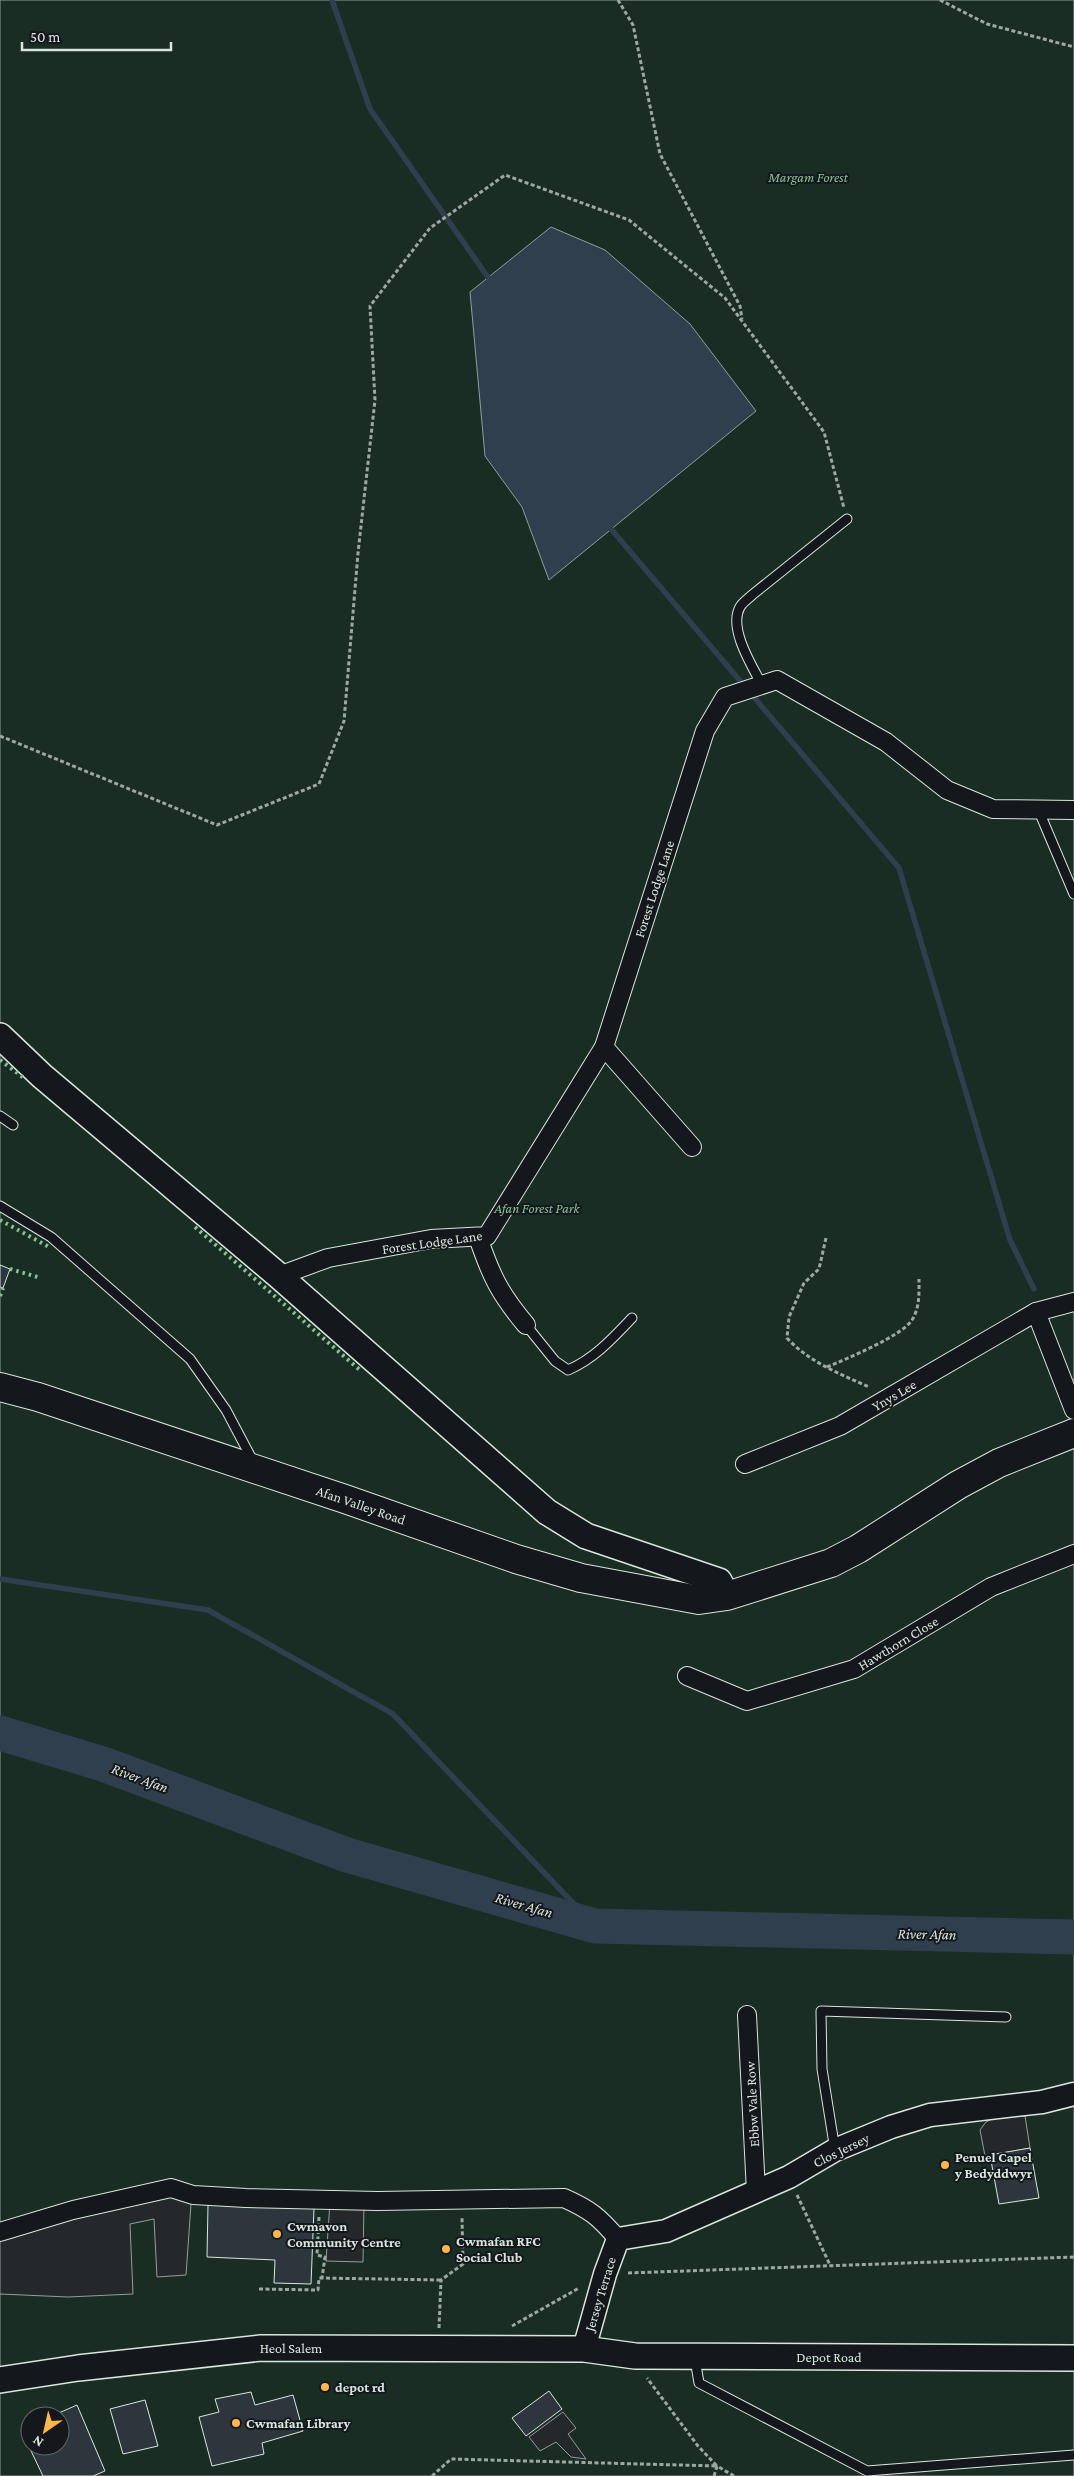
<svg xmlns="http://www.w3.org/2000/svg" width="1074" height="2476" viewBox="0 0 1074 2476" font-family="'Crimson Pro',serif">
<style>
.green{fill:#1a2d24;stroke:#939e99;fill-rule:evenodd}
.parking{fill:#24282b;stroke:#939e99}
.water{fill:#2f3f4d;stroke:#939e99}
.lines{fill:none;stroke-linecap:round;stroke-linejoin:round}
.stream{stroke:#2f3f4d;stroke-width:5.5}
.river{stroke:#2f3f4d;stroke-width:35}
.building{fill:#2c363c;stroke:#d8e6dc}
.service-casing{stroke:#d8e6dc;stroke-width:11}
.minor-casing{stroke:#d8e6dc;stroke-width:20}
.tertiary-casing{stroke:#d8e6dc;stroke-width:25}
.secondary-casing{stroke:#d8e6dc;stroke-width:28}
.primary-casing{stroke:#d8e6dc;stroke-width:30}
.path{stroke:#9da8a2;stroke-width:3;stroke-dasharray:4 2.5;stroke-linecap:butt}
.service{stroke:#14181c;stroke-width:9}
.minor{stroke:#14181c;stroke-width:18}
.tertiary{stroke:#14181c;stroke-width:22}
.secondary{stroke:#14181c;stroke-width:25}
.primary{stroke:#14181c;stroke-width:28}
.hedge{stroke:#8ac095;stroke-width:4;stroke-dasharray:2.5 4;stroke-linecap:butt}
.poi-dot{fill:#ffb74d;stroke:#14181c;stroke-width:2}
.labels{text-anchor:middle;stroke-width:4;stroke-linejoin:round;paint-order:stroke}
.park-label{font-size:14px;font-style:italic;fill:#8ac095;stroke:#14181c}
.street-label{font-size:14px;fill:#d8e6dc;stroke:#14181c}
.poi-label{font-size:14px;font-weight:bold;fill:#d8e6dc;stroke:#14181c;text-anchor:start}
.water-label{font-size:15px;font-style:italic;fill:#d8e6dc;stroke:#14181c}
</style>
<rect width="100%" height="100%" fill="#14181c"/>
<path class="green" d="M0,0H1074V2476H0ZM30,2416H60V2446H30Z"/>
<g class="parking">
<polygon points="1025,2116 1030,2148 985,2156 980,2130 986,2122 994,2118"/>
<polygon points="192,2190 186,2275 157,2277 154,2219 130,2224 133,2294 68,2297 0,2294 0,2234"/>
<polygon points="330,2202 364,2202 363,2262 326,2261"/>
<polygon points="563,2412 576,2428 568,2434 586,2459 571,2457 556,2442 540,2451 529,2437"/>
</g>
<polygon class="water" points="551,227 605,250 690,324 756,411 549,580 522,507 485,456 470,292"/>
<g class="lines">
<g class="stream">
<polyline points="332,0 370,109 492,283"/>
<polyline points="606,523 899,868 1010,1240 1034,1289"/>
<polyline points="0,1579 208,1610 393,1714 595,1926"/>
</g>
<polyline class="river" points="0,1733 103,1764 347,1855 595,1926 1074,1937"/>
</g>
<g class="building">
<polygon points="0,1265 10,1269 3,1288 0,1287"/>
<polygon points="1030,2148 1039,2198 999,2204 990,2155"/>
<polygon points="208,2205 314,2208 311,2284 274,2283 275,2260 207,2257"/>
<polygon points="549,2391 562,2409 526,2436 512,2418"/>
<polygon points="251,2392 255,2405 293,2395 303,2431 262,2443 264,2454 212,2466 199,2417 219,2412 215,2399"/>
<polygon points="145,2400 158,2446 123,2454 110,2409"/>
<polygon points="77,2405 105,2471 93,2476 43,2476 21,2430 30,2426 30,2446 60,2446 60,2416 52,2416"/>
</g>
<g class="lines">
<g class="service-casing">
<g id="service">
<path d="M762,685C752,666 728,628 740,607C743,602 748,599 752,595L847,519"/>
<polyline points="1038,809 1074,894"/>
<polyline points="0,1116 13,1125"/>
<polyline points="0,1206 51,1237 190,1359 226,1410 254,1463"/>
<path d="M526,1325L555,1361L568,1370C594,1359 613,1338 632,1318"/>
<polyline points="835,2150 822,2069 821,2011 1006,2017"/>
<polyline points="695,2359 699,2383 867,2471 1074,2455"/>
</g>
</g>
<g class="minor-casing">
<g id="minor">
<polyline points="604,1047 692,1147"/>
<path d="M478,1237C491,1276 500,1294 526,1325"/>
<polyline points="279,1276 328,1258 431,1239 487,1236 604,1047 705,731 725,697 777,680 886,742 947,790 993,809 1074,810"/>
<polyline points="1036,1312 1074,1410"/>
<polyline points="745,1464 840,1426 1036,1312 1074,1302"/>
<polyline points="687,1676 747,1701 854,1669 991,1587 1074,1554"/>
<polyline points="747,2015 756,2192"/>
<path d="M0,2232L73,2210L171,2188L193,2195L246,2198L378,2201L564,2198C591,2210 599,2217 618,2239"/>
</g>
</g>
<g class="tertiary-casing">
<polyline id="tertiary" points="584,2349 605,2274 618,2239 666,2231 789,2177 835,2150 891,2127 930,2115 1042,2102 1074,2094"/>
</g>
<g class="secondary-casing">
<g id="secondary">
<polyline points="0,1036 42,1076 279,1276 547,1512 586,1536 719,1581 727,1596"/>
<polyline points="0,2380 78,2368 261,2348 584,2349 635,2356 1074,2358"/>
</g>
</g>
<g class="primary-casing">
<polyline id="primary" points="0,1387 38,1397 345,1499 516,1559 581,1578 699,1600 727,1596 831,1563 858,1549 958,1485 999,1463 1074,1433"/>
</g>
<g class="path">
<polyline points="618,0 633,25 660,154 740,306 742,319"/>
<polyline points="940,0 987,24 1074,47"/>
<polyline points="0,736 217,825 319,784 344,721 358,553 375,400 370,306 430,228 505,175 629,220 725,298 824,432 844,508"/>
<path d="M826,1238L819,1269L804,1283L789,1317L787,1338C809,1362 840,1374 869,1387"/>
<path d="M827,1367C846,1359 902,1336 912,1320C920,1307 919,1293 919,1279"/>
<polyline points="797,2195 830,2265"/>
<polyline points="319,2217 317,2255 325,2257 322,2278"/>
<polyline points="628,2273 1074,2257"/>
<polyline points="259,2289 318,2290 319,2278 441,2280"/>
<polyline points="512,2326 579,2288"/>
<polyline points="439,2328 441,2280 463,2264 462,2218"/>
<polyline points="432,2476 451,2459 717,2466 698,2446 647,2378"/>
<polyline points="714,2476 717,2466 734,2476"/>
</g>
<use href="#service" class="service"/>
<use href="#minor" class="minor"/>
<use href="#tertiary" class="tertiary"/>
<use href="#secondary" class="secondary"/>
<use href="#primary" class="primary"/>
<g class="hedge">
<polyline points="0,1060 24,1078"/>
<polyline points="0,1220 49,1247"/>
<polyline points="195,1227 361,1371"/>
<polyline points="10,1269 41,1278"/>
<polyline points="0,1296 3,1288"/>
</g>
</g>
<g class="poi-dot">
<circle cx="945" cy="2165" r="5"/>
<circle cx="277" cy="2234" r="5"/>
<circle cx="446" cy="2249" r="5"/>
<circle cx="325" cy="2387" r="5"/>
<circle cx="236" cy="2423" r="5"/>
</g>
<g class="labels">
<g class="park-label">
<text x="808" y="182">Margam Forest</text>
<text x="537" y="1213">Afan Forest Park</text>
</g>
<g class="street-label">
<text transform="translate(654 889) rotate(-72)" y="5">Forest Lodge Lane</text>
<text transform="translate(432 1242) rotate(-8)" y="5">Forest Lodge Lane</text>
<text transform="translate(894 1395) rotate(-30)" y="5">Ynys Lee</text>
<text transform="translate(361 1505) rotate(19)" y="5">Afan Valley Road</text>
<text transform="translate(898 1643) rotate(-31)" y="5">Hawthorn Close</text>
<text transform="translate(752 2104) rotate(-93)" y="5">Ebbw Vale Row</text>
<text transform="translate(841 2150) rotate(-26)" y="5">Clos Jersey</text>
<text transform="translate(600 2294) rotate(-73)" y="5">Jersey Terrace</text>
<text x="291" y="2353">Heol Salem</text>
<text x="829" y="2362">Depot Road</text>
</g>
<g class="poi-label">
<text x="955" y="2162">Penuel Capel<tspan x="955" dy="16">y Bedyddwyr</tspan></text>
<text x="287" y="2231">Cwmavon<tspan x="287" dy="16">Community Centre</tspan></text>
<text x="456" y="2246">Cwmafan RFC<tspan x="456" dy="16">Social Club</tspan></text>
<text x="335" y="2392">depot rd</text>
<text x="246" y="2428">Cwmafan Library</text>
</g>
<g class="water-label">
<text transform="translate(140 1778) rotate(20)" y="5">River Afan</text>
<text transform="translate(524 1905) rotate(16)" y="5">River Afan</text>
<text transform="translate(927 1934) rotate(1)" y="5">River Afan</text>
</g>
</g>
<g transform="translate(45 2431) rotate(214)"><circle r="24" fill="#14181c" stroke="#626a69"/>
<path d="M0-4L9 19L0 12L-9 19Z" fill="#ffb74d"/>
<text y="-8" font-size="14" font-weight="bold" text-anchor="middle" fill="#d8e6dc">N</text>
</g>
<path d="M22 42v8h149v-8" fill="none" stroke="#d8e6dc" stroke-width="2.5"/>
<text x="30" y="42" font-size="15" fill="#d8e6dc" stroke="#14181c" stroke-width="4" paint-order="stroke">50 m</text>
</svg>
